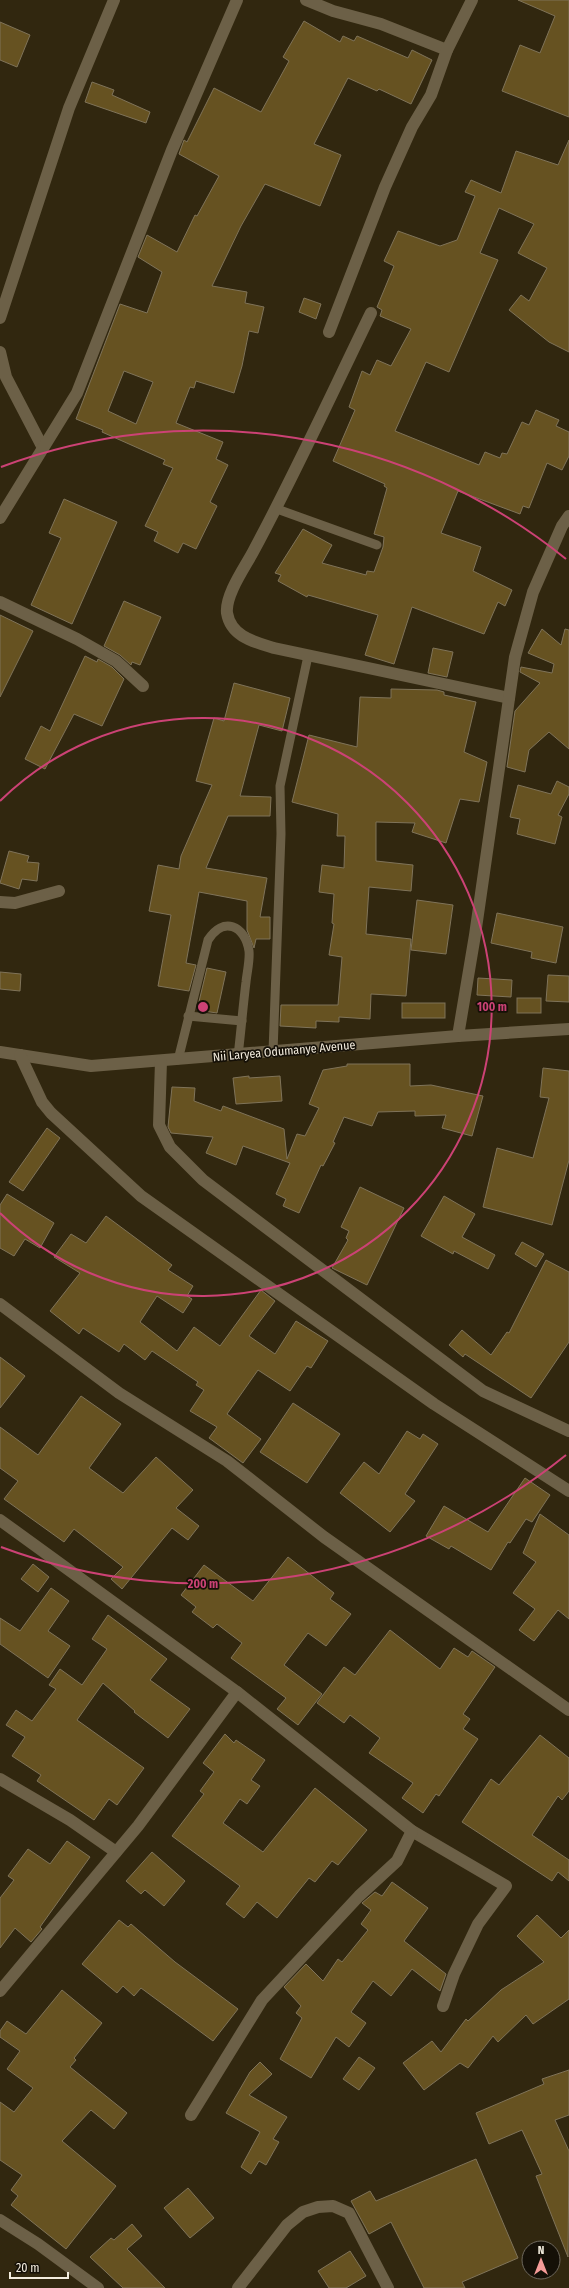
<svg xmlns="http://www.w3.org/2000/svg" width="569" height="2288" viewBox="0 0 569 2288" font-family="'Fira Sans Condensed',sans-serif">
<style>
.building{fill:#665221;stroke:#7f7359;fill-rule:evenodd}
.lines{fill:none;stroke-linecap:round;stroke-linejoin:round}
.lane{stroke:#6c6047;stroke-width:9}
.street{stroke:#6c6047;stroke-width:12}
.ring{fill:none;stroke:#cc4275;stroke-width:2}
.labels{text-anchor:middle;stroke-width:3.5;stroke-linejoin:round;paint-order:stroke}
.street-label{font-size:12px;fill:#f3ecde;stroke:#151007}
.centre{fill:#cc4275;stroke:#151007;stroke-width:2}
.ring-label{font-size:12px;text-anchor:middle;font-weight:bold;fill:#cc4275;stroke:#151007;stroke-width:3.5;stroke-linejoin:round;paint-order:stroke}
</style>
<rect width="100%" height="100%" fill="#31270f"/>
<g class="building">
<polygon points="518,0 569,0 569,117 502,91 520,45 540,53 555,16"/>
<path d="M304,21L340,42L343,36L354,41L357,36L408,58L412,50L432,60L411,104L379,89L377,91L348,78L314,144L341,155L320,206L265,184L241,226L212,286L247,292L245,303L264,307L258,333L249,331L242,366L234,393L196,381L194,388L190,387L176,423L223,442L216,459L228,465L210,502L217,506L196,549L183,543L178,553L154,541L158,532L145,526L173,468L163,464L165,460L102,432L103,430L76,419L120,304L147,313L162,272L138,257L147,235L177,252L195,215L197,216L219,176L179,154L184,140L187,142L214,88L261,112L289,61L283,57ZM124,371L153,382L136,424L108,411Z"/>
<polygon points="0,22 30,35 17,67 0,60"/>
<polygon points="92,82 114,90 112,95 150,112 146,123 85,102"/>
<polygon points="569,140 569,352 549,342 509,310 521,295 529,301 547,268 518,253 534,224 499,208 480,253 498,260 449,372 426,362 395,431 479,465 485,452 500,458 502,453 507,454 522,422 529,425 536,410 559,420 556,426 569,432 569,456 562,470 547,463 529,508 523,506 520,514 458,491 441,533 481,547 473,571 512,590 505,606 498,602 484,634 412,607 394,664 365,655 378,615 308,595 307,597 278,581 281,575 275,573 303,529 332,545 322,563 366,575 367,571 374,572 383,547 384,537 374,534 387,488 384,486 385,484 333,461 355,410 349,407 362,371 370,375 377,360 391,366 411,329 380,316 382,310 377,307 394,266 384,261 398,231 440,246 457,240 475,196 465,192 471,180 501,193 516,151 558,165"/>
<polygon points="304,298 321,304 316,319 299,312"/>
<polygon points="64,499 117,522 72,624 31,605 61,538 49,533"/>
<polygon points="124,601 161,617 140,665 132,662 131,665 120,655 104,646"/>
<polygon points="0,615 33,631 0,697"/>
<polygon points="542,629 561,645 565,629 569,630 569,749 549,732 529,750 525,772 507,767 515,711 540,683 520,672 521,667 552,673 554,664 528,653"/>
<polygon points="433,648 453,652 447,677 428,673"/>
<polygon points="85,656 97,662 98,659 112,667 124,679 102,726 74,714 45,769 25,759 41,726 50,731"/>
<polygon points="234,683 290,698 282,731 259,725 240,796 271,797 270,816 228,816 206,868 267,878 260,917 270,917 270,939 256,939 254,948 247,930 247,901 199,892 186,963 196,965 189,991 158,986 171,915 149,911 158,865 179,869 181,856 212,785 196,781 214,718 224,721"/>
<polygon points="391,689 437,690 444,692 444,695 476,702 464,752 487,762 479,802 460,799 446,843 412,832 415,823 376,822 376,861 413,865 411,891 369,887 366,934 411,939 406,996 371,994 370,1019 339,1017 339,1022 316,1021 316,1028 280,1026 281,1005 338,1005 342,957 329,955 334,924 332,923 334,894 319,892 322,865 344,868 345,836 337,836 338,814 292,802 309,735 357,747 360,697 391,698"/>
<polygon points="557,781 569,787 569,794 558,815 562,817 555,844 517,834 520,819 510,817 518,785 551,794"/>
<polygon points="9,851 29,856 27,862 39,863 37,881 22,879 19,889 0,883"/>
<polygon points="417,900 453,905 446,954 411,950"/>
<polygon points="497,913 563,927 556,963 531,958 532,952 491,943"/>
<polygon points="207,968 226,972 217,1013 197,1010"/>
<polygon points="0,972 21,974 20,991 0,989"/>
<polygon points="548,975 569,976 569,1002 546,1001"/>
<polygon points="478,978 512,980 511,997 477,995"/>
<rect x="517" y="998" width="24" height="15"/>
<rect x="402" y="1003" width="43" height="15"/>
<polygon points="347,1064 410,1064 410,1086 431,1085 483,1096 472,1136 442,1128 446,1115 415,1116 415,1111 378,1112 372,1126 344,1117 333,1142 335,1143 323,1166 321,1165 299,1213 283,1206 286,1199 276,1194 290,1163 243,1146 236,1165 206,1153 213,1137 171,1133 168,1127 172,1087 195,1088 194,1101 221,1111 223,1106 284,1129 287,1159 297,1134 305,1136 319,1108 309,1104 323,1070 347,1066"/>
<polygon points="543,1068 569,1071 569,1160 552,1225 483,1207 497,1148 533,1158 549,1098 540,1097"/>
<polygon points="249,1076 249,1078 280,1076 282,1101 236,1104 233,1078"/>
<polygon points="47,1128 60,1138 23,1191 9,1182"/>
<polygon points="360,1187 404,1208 367,1285 332,1268 348,1240 346,1238 349,1231 341,1227"/>
<polygon points="7,1194 54,1223 40,1248 25,1239 14,1256 0,1248 0,1205"/>
<polygon points="444,1196 475,1214 462,1237 495,1255 488,1269 454,1251 453,1254 421,1236"/>
<polygon points="106,1216 172,1265 168,1270 193,1286 187,1296 192,1299 183,1313 157,1296 140,1322 177,1351 194,1327 220,1346 261,1290 275,1301 249,1336 275,1354 296,1321 328,1341 311,1368 307,1366 290,1391 258,1370 227,1414 261,1439 243,1463 209,1438 217,1427 190,1411 204,1390 196,1385 198,1382 152,1351 145,1360 124,1344 119,1352 83,1328 79,1334 50,1311 80,1273 54,1257 71,1234 86,1243"/>
<polygon points="522,1242 544,1254 536,1267 515,1254"/>
<polygon points="546,1260 569,1272 569,1342 531,1398 465,1354 463,1357 449,1345 462,1330 491,1355 507,1332 509,1333"/>
<polygon points="0,1357 25,1376 0,1408"/>
<polygon points="81,1396 121,1424 89,1468 123,1493 156,1457 193,1490 176,1508 199,1526 188,1540 172,1528 122,1589 111,1579 123,1567 74,1529 64,1542 4,1499 18,1481 0,1468 0,1427 38,1455"/>
<polygon points="293,1403 340,1434 307,1483 260,1452"/>
<polygon points="407,1431 420,1439 423,1434 438,1444 405,1494 415,1501 390,1532 340,1493 364,1462 379,1474"/>
<polygon points="525,1478 550,1495 532,1522 526,1519 510,1543 508,1542 491,1570 451,1546 449,1549 426,1536 444,1506 488,1532"/>
<polygon points="540,1514 569,1535 569,1619 558,1610 534,1641 519,1630 535,1609 513,1593 536,1562 523,1553"/>
<polygon points="288,1557 334,1593 330,1599 351,1614 326,1646 308,1633 284,1665 322,1694 298,1725 277,1709 286,1698 231,1658 242,1643 217,1624 213,1628 192,1612 196,1607 181,1595 204,1565 253,1601"/>
<polygon points="33,1564 49,1577 38,1592 21,1579"/>
<polygon points="51,1588 69,1601 48,1631 70,1646 48,1678 0,1644 0,1618 20,1631"/>
<polygon points="108,1615 167,1659 150,1680 190,1709 168,1738 134,1712 135,1711 103,1683 77,1720 144,1768 117,1805 109,1799 94,1820 37,1781 41,1775 12,1756 25,1737 6,1725 16,1710 32,1721 56,1689 49,1685 60,1669 82,1685 107,1649 92,1639"/>
<polygon points="390,1630 440,1669 454,1648 468,1657 472,1651 495,1667 463,1714 470,1719 463,1729 478,1739 439,1796 436,1794 423,1813 402,1798 413,1783 369,1753 380,1738 350,1715 344,1723 317,1703 344,1667 355,1675"/>
<polygon points="225,1734 234,1743 236,1740 265,1760 251,1780 260,1786 247,1804 240,1799 223,1823 263,1852 315,1788 367,1830 338,1865 332,1861 315,1882 309,1878 277,1918 257,1902 244,1918 226,1904 240,1886 172,1836 204,1794 200,1791 214,1772 203,1763"/>
<polygon points="540,1735 569,1758 569,1791 562,1800 558,1796 532,1835 569,1860 569,1881 558,1872 552,1881 462,1822 491,1779 499,1785"/>
<polygon points="67,1841 90,1857 40,1927 42,1929 31,1942 15,1928 0,1948 0,1898 14,1880 8,1876 28,1849 50,1864"/>
<polygon points="152,1852 185,1881 164,1906 145,1890 141,1894 126,1881"/>
<polygon points="392,1882 428,1908 404,1941 446,1974 440,1991 412,1969 391,1996 373,1981 351,2012 366,2023 349,2047 336,2037 311,2078 280,2059 302,2018 296,2013 301,2006 284,1987 306,1964 323,1981 338,1959 342,1962 368,1930 361,1924 371,1910 362,1903 375,1892 382,1896"/>
<polygon points="537,1915 561,1938 569,1930 569,1999 533,2024 526,2015 498,2042 493,2036 468,2068 460,2063 424,2090 403,2063 432,2041 441,2052 466,2019 468,2021 501,1990 544,1962 517,1936"/>
<polygon points="119,1920 128,1927 131,1924 175,1962 238,2009 213,2041 141,1988 134,1996 123,1986 117,1993 82,1964"/>
<polygon points="62,1990 102,2023 74,2058 76,2060 70,2067 127,2113 114,2129 91,2110 62,2141 116,2186 66,2249 11,2205 18,2196 11,2190 22,2175 0,2160 0,2102 14,2112 33,2088 7,2069 20,2051 0,2037 0,2031 7,2021 26,2034"/>
<polygon points="359,2057 375,2068 359,2090 343,2079"/>
<polygon points="260,2062 272,2074 249,2095 287,2117 273,2139 279,2142 266,2165 259,2161 251,2174 241,2167 260,2132 226,2113 250,2072"/>
<polygon points="569,2070 569,2115 555,2120 569,2151 568,2257 536,2176 542,2174 522,2130 489,2144 476,2113 544,2084 542,2079"/>
<polygon points="476,2159 518,2258 462,2282 465,2288 424,2288 391,2222 369,2234 351,2201 370,2191 376,2201"/>
<polygon points="188,2188 214,2218 190,2238 164,2208"/>
<polygon points="132,2224 142,2236 127,2249 165,2288 123,2288 90,2257 111,2238 114,2240"/>
<polygon points="350,2251 366,2276 346,2288 329,2288 318,2271"/>
</g>
<g class="lines">
<g class="lane">
<polyline points="277,509 377,545"/>
<polyline points="188,1016 242,1021"/>
<polyline points="273,1052 281,834 280,786 308,656"/>
<path d="M178,1060L208,940C223,916 245,925 249,951C250,960 247,972 246,982C243,1006 241,1031 238,1056"/>
</g>
<g class="street">
<polyline points="306,0 333,11 381,24 447,50"/>
<path d="M371,313C332,393 295,474 253,552C245,567 225,595 227,613C231,637 255,642 274,648L509,698"/>
<polyline points="0,318 69,108 114,0"/>
<polyline points="329,332 385,187 412,127 431,95 447,50 472,0"/>
<polyline points="0,352 6,377 43,448"/>
<polyline points="0,518 77,393 172,150 237,0"/>
<polyline points="0,602 77,639 116,661 143,686"/>
<polyline points="0,902 15,903 59,891"/>
<polyline points="458,1036 475,935 515,657 533,592 562,526 569,516"/>
<polyline points="0,1052 91,1066 458,1036 569,1029"/>
<polyline points="20,1055 42,1102 51,1113 141,1196 434,1404 569,1491"/>
<polyline points="161,1061 159,1125 170,1147 203,1180 483,1391 569,1431"/>
<polyline points="0,1304 119,1393 227,1461 324,1537 569,1710"/>
<polyline points="0,1520 237,1692 412,1831 506,1886 478,1924 454,1974 443,2006"/>
<polyline points="0,1779 70,1820 116,1852"/>
<polyline points="0,1991 138,1826 237,1692"/>
<polyline points="191,2115 262,2000 359,1896 397,1861 412,1831"/>
<polyline points="0,2220 38,2244 98,2288"/>
<polyline points="238,2288 287,2225 303,2212 318,2207 333,2206 349,2213 388,2288"/>
</g>
</g>
<g class="ring">
<path d="M0 801A289 289 0 1 1 0 1213"/>
<path d="M566 1455A577 577 0 0 1 1 1547M1 467A577 577 0 0 1 566 559"/>
</g>
<g class="labels">
<g class="street-label">
<text transform="translate(284 1051) rotate(-5)" y="4">Nii Laryea Odumanye Avenue</text>
</g>
</g>
<circle cx="203" cy="1007" r="6" class="centre"/>
<g class="ring-label">
<text x="492" y="1011">100 m</text>
<text x="203" y="1588">200 m</text>
</g>
<g transform="translate(541 2260)"><circle r="19" fill="#151007" stroke="#6e685d"/>
<path d="M0-3L7 15L0 10L-7 15Z" fill="#f59b98"/>
<text y="-6" font-size="11" font-weight="bold" text-anchor="middle" fill="#f3ecde">N</text>
</g>
<path d="M10 2272v6h58v-6" fill="none" stroke="#f3ecde" stroke-width="2"/>
<text x="16" y="2272" font-size="12" fill="#f3ecde" stroke="#151007" stroke-width="3" paint-order="stroke">20 m</text>
</svg>
